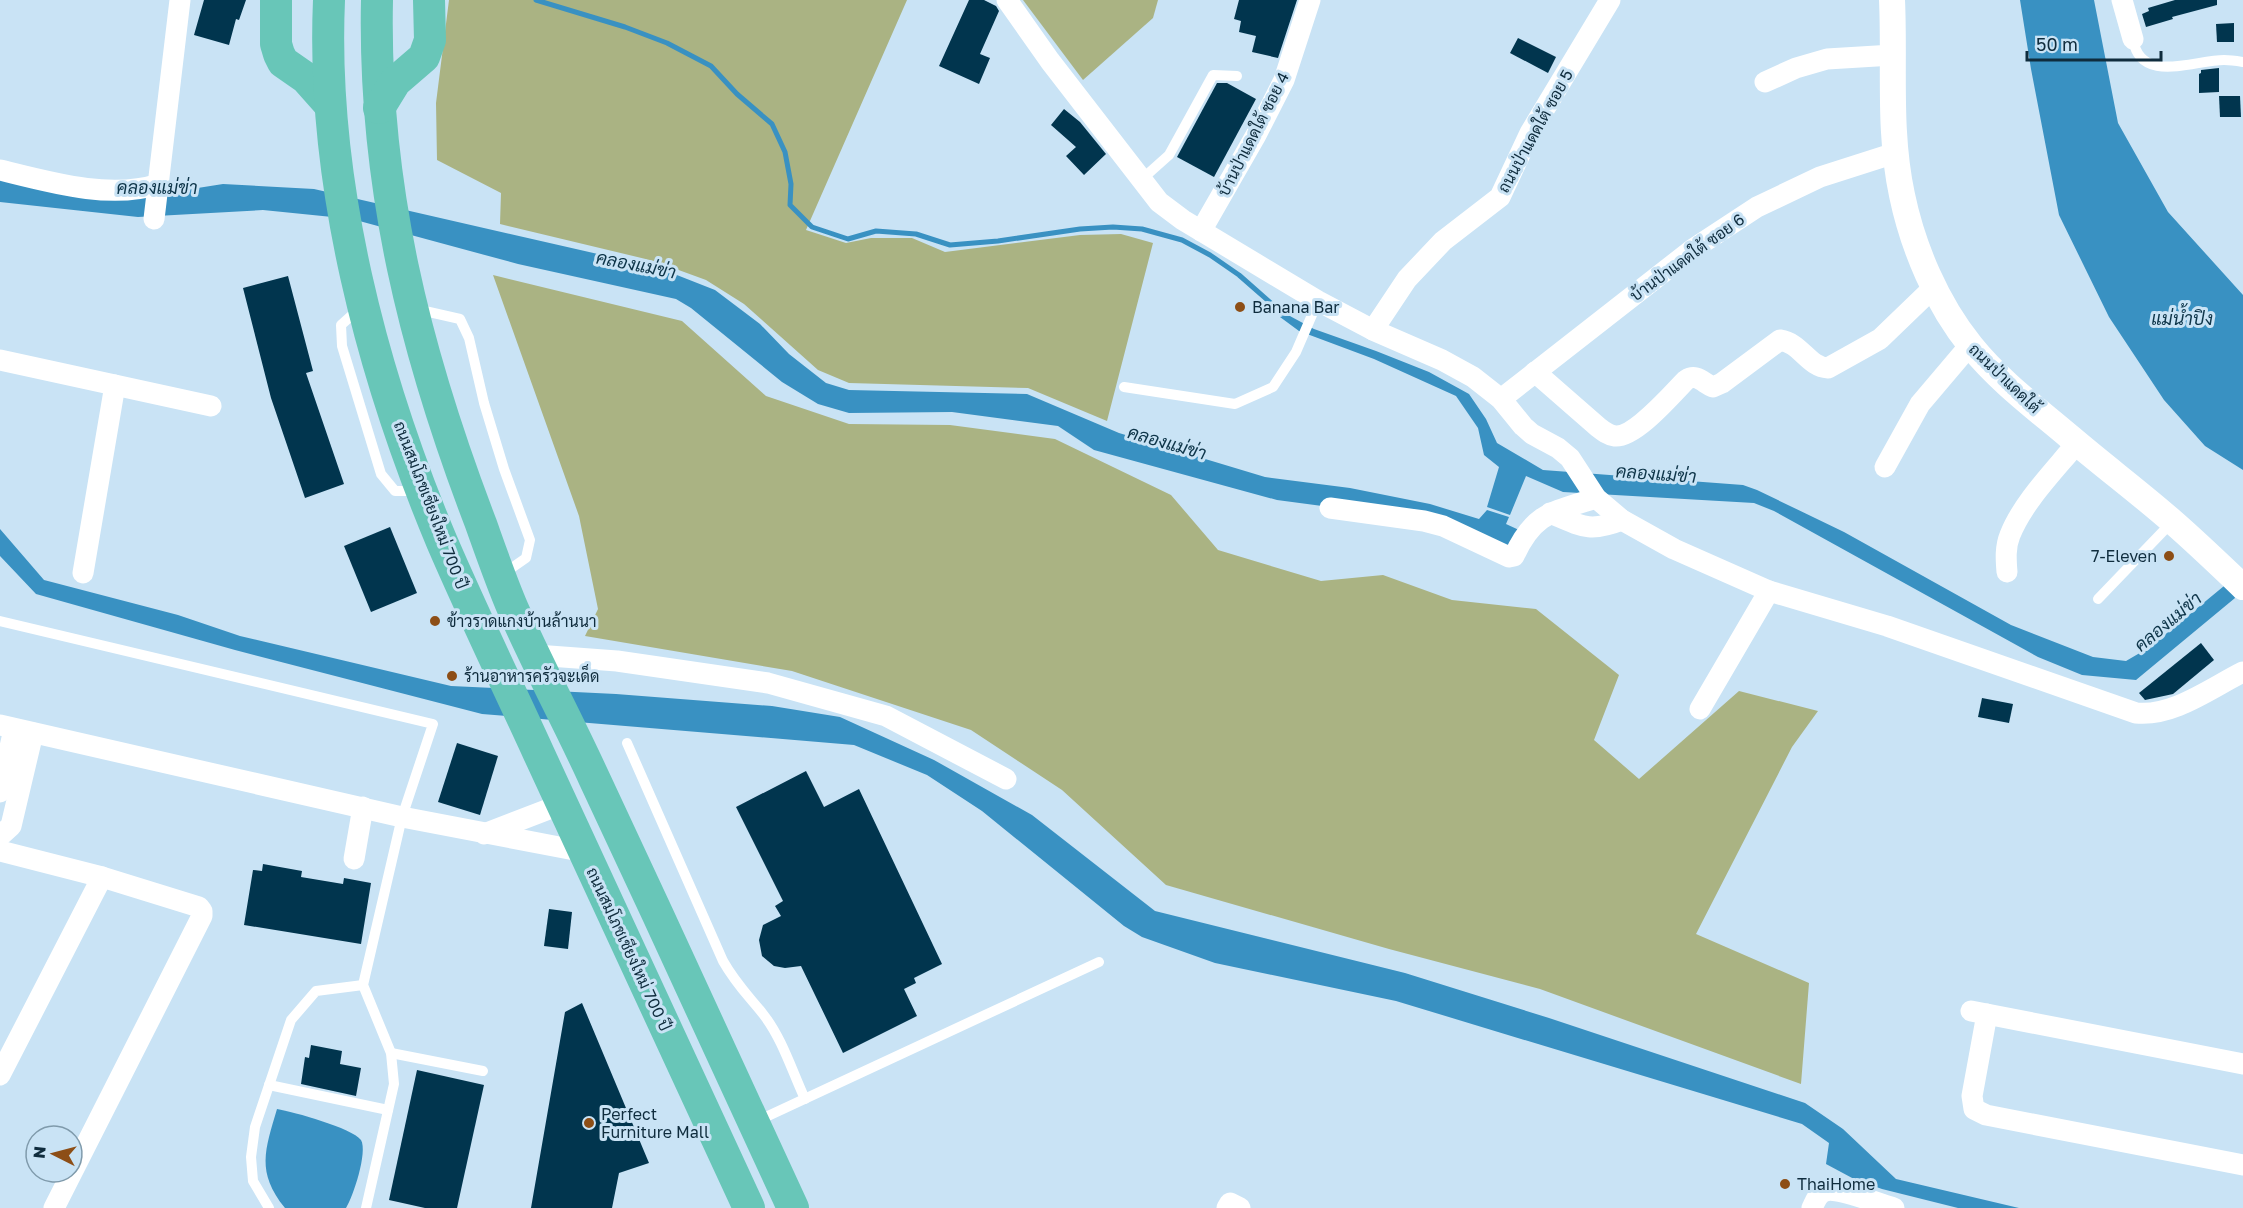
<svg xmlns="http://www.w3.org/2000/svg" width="2243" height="1208" viewBox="0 0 2243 1208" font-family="'Golos Text',Sarabun,sans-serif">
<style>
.green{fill:#aab383}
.water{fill:#3991c2}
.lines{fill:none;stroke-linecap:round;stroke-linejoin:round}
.stream{stroke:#3991c2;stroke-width:5}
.building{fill:#01354e}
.service{stroke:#fff;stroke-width:10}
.minor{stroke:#fff;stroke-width:21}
.tertiary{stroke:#fff;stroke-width:26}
.primary{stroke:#68c6b8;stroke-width:32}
.poi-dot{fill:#8d4e16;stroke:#c9e3f5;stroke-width:2}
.labels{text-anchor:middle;stroke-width:6;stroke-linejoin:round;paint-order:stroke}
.street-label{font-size:16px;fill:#0f2c3d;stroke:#c9e3f5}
.poi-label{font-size:16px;fill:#0f2c3d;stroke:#c9e3f5;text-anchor:start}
.water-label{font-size:18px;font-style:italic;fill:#0e3549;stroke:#c9e3f5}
</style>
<rect width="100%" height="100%" fill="#c9e3f5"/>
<g class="green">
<polygon points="449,0 907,0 806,230 846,243 871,238 912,238 945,252 1080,235 1121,234 1153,243 1107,421 1028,388 849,383 818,370 744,304 706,280 654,261 500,224 501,193 437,160 436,103"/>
<polygon points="1023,0 1158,0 1153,18 1083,80"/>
<polygon points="493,275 682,321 766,396 849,424 950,425 1055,439 1171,495 1218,550 1321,581 1383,575 1452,600 1536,609 1619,675 1594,740 1639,779 1739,691 1818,711 1792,747 1696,934 1809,983 1801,1084 1540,989 1389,949 1166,885 1062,790 971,730 792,671 585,636 598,609 579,516"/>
</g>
<g class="water">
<polygon points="2020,0 2094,0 2118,123 2168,212 2243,295 2243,470 2205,446 2164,400 2109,317 2059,215 2031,69"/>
<polygon points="0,179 166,193 223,184 314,189 659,268 715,290 760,324 789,354 826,383 849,390 1027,394 1119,433 1265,477 1350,488 1430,504 1479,519 1487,510 1509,517 1506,524 1519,530 1505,554 1375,513 1277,500 1094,450 1058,426 952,412 849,413 818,404 782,382 691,308 676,299 518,264 352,219 263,210 138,217 0,202"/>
<polygon points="1288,315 1314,329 1376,351 1429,372 1469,394 1486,419 1497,443 1543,470 1743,485 1757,490 1844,532 2011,625 2093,657 2126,661 2150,647 2224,586 2233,593 2235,598 2136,680 2082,675 2038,657 1774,511 1754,503 1563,492 1526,476 1510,515 1487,507 1499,467 1484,455 1478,428 1456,396 1374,359 1299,331 1280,317"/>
<polygon points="0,529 44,580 178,615 240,636 451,686 616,694 772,706 840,717 934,760 1032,815 1155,911 1405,973 1549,1018 1805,1103 1843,1129 1896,1179 2019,1208 1958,1208 1882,1189 1854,1179 1826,1164 1829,1143 1802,1124 1396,1001 1215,963 1142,937 1124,926 982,811 927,775 854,745 482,714 235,650 36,594 0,556"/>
<path d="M277,1109C294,1112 352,1128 361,1140C368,1152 353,1197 346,1208H285C256,1172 265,1150 277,1109Z"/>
</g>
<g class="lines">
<polyline class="stream" points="536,0 625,27 667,43 711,66 737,94 772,124 785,152 791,184 790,205 812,227 848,239 876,231 916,234 950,245 998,241 1080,229 1113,227 1142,229 1182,240 1210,255 1239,275 1289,319"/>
</g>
<g class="building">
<polygon points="204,0 246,0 239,20 236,19 229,45 194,35"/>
<polygon points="969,0 984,0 996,6 999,11 980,54 990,58 979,84 939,66"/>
<polygon points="1239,0 1297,0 1278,58 1252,52 1256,36 1239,32 1241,21 1234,19"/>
<polygon points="2175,0 2217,0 2217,5 2172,17 2173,19 2146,27 2142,14 2149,11 2148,8"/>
<polygon points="2234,23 2234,42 2217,42 2216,24"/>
<polygon points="1518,38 1556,57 1548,73 1510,53"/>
<polygon points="2219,68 2219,92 2199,93 2199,74 2201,73 2201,70"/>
<polygon points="1217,83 1227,83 1256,99 1214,177 1177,157"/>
<polygon points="2219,96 2240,96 2241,117 2220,117"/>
<polygon points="1064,109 1080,122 1106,154 1084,175 1066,156 1076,147 1051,125"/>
<polygon points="288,276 313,371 306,373 344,484 305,498 271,398 243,288"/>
<polygon points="390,527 417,593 371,612 344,546"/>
<polygon points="2201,643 2214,660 2173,694 2145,700 2139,693"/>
<polygon points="1982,698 2013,704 2009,723 1978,717"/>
<polygon points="457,743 498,756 480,815 438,802"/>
<polygon points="806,771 824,807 859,789 942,964 914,978 916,983 904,989 917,1016 843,1053 801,966 785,968 774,966 762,956 759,940 763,925 781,916 775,906 783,901 736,807"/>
<polygon points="263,864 302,871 301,877 343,884 344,878 371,883 361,944 244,925 253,870 262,871"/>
<polygon points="549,909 572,912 568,949 544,946"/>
<polygon points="582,1003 649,1163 619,1173 612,1208 531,1208 565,1012"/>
<polygon points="311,1045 342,1051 340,1064 361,1068 356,1096 301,1084 305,1057 309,1058"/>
<polygon points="417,1070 484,1085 457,1208 425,1208 389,1200"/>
</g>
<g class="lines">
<g class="service">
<path d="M2133,39C2140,85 2194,60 2224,60C2230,60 2237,61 2243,62"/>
<polyline points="1141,180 1169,155 1213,75 1237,76"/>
<polyline points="361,307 341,325 342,346 381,474 395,491 419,491"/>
<polyline points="416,309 460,319 469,338 484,403 504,469 530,540 526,558 503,574"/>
<polyline points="1124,387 1235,404 1273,387 1296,352 1318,301"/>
<polyline points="2098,599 2172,522"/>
<polyline points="0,621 433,724 402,817 363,985 391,1053 394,1084 366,1208"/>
<path d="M627,743L723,961C736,984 747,994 763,1014C782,1038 792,1071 805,1099"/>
<polyline points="391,1053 483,1071"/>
<polyline points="269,1085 388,1110"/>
<polyline points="757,1121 1099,962"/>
<polyline points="269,1208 253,1181 251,1157 255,1127 291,1020 316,991 363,985"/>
</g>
<g class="minor">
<path d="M1007,0L1050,61L1159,202L1183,220L1318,301L1373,330L1442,360L1473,377L1501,399L1523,426L1532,434L1558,448L1570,458L1596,498L1622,520L1674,549L1769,591L1887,626L2136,713C2173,717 2211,688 2243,672"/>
<polyline points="2122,0 2133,39"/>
<polyline points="1765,82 1796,68 1827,59 1893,55"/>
<path d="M0,170C49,182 110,200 159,184"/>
<polyline points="154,219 180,0"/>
<polyline points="1201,231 1256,135 1284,80 1310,0"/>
<polyline points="1373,330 1407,279 1443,241 1500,197 1530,133 1610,0"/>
<polyline points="0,360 211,406"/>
<path d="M1535,372L1598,427C1603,431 1608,435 1615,436C1635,438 1672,394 1686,380C1697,373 1703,383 1713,387L1722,383L1780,340C1801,343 1808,367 1828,368L1880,339L1934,287"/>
<polyline points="1501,399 1693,249 1757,207 1820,177 1895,153"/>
<polyline points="1885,467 1920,404 1970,345"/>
<path d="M1330,508L1424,521L1443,526L1509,557L1514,556C1534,512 1553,512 1596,498"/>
<path d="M1550,513C1581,526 1589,533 1622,520"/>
<path d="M2007,572C2006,560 2005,547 2010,535C2023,502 2055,470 2077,443"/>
<polyline points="83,573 115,385"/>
<polyline points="536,655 617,661 768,683 886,716 1006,779"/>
<polyline points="1700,709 1769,591"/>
<polyline points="0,725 402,817 585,852"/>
<polyline points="0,792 14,729"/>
<polyline points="484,834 562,804"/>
<polyline points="0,836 11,826 33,733"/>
<polyline points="0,851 102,877 199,907 202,911 202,916 54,1208"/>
<polyline points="354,859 363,807"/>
<polyline points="1971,1011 2243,1064"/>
<polyline points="1987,1014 1972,1096 1974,1109 1986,1115 2243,1165"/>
<polyline points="0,1075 102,877"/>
<polyline points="1227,1208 1230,1203 1240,1208"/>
<path d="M1812,1208C1815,1202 1817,1195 1823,1192C1834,1186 1880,1204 1894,1208"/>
</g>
<path class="tertiary" d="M1892,0C1895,65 1888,130 1902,195C1913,248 1937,304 1971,346C2000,382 2037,409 2071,438C2105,467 2140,493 2173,522C2197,543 2220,565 2243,587"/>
<g class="primary">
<polyline points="276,0 276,44 279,54 283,62 306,78 330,105"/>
<path d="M329,0C321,182 372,375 442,542C473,614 507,684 539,754C609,906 679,1057 749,1208"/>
<path d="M377,0C373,185 415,352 481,524C491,552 501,581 513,609C538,666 568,721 594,778C661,921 727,1064 793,1208"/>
<polyline points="379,108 395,82 424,57 430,40 429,0"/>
</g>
</g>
<g class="poi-dot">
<circle cx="1240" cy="307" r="6"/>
<circle cx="2169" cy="556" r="6"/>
<circle cx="435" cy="621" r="6"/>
<circle cx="452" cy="676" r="6"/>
<circle cx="589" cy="1123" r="6"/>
<circle cx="1785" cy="1184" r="6"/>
</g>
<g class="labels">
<g class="street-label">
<text transform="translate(1535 131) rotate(-61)" y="6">ถนนป่าแดดใต้ ซอย 5</text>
<text transform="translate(1253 134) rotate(-63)" y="6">บ้านป่าแดดใต้ ซอย 4</text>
<text transform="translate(1687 257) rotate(-36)" y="6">บ้านป่าแดดใต้ ซอย 6</text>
<text transform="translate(2005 378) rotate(44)" y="6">ถนนป่าแดดใต้</text>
<text transform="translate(431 505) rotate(69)" y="6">ถนนสมโภชเชียงใหม่ 700 ปี</text>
<text transform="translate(629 949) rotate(65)" y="6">ถนนสมโภชเชียงใหม่ 700 ปี</text>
</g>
<g class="poi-label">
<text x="1252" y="313">Banana Bar</text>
<text x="2157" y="562" text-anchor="end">7-Eleven</text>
<text x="447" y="627">ข้าวราดแกงบ้านล้านนา</text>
<text x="464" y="682">ร้านอาหารครัวจะเด็ด</text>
<text x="601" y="1120">Perfect<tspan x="601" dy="18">Furniture Mall</tspan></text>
<text x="1797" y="1190">ThaiHome</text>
</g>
<g class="water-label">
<text x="157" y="194">คลองแม่ข่า</text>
<text transform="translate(636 265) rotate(11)" y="6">คลองแม่ข่า</text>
<text x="2182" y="325">แม่น้ำปิง</text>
<text transform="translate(1167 443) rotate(16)" y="6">คลองแม่ข่า</text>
<text transform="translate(1656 474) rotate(4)" y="6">คลองแม่ข่า</text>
<text transform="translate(2168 622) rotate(-40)" y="6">คลองแม่ข่า</text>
</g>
</g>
<g transform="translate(54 1154) rotate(276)"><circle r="28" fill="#c9e3f5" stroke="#7f9aab" stroke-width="1.5"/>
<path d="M0-4.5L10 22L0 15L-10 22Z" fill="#8d4e16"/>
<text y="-9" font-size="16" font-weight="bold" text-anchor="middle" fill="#0f2c3d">N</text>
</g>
<path d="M2027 51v9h134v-9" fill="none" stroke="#0f2c3d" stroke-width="3"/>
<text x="2036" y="51" font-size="18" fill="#0f2c3d" stroke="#c9e3f5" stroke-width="4.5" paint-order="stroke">50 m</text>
</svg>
